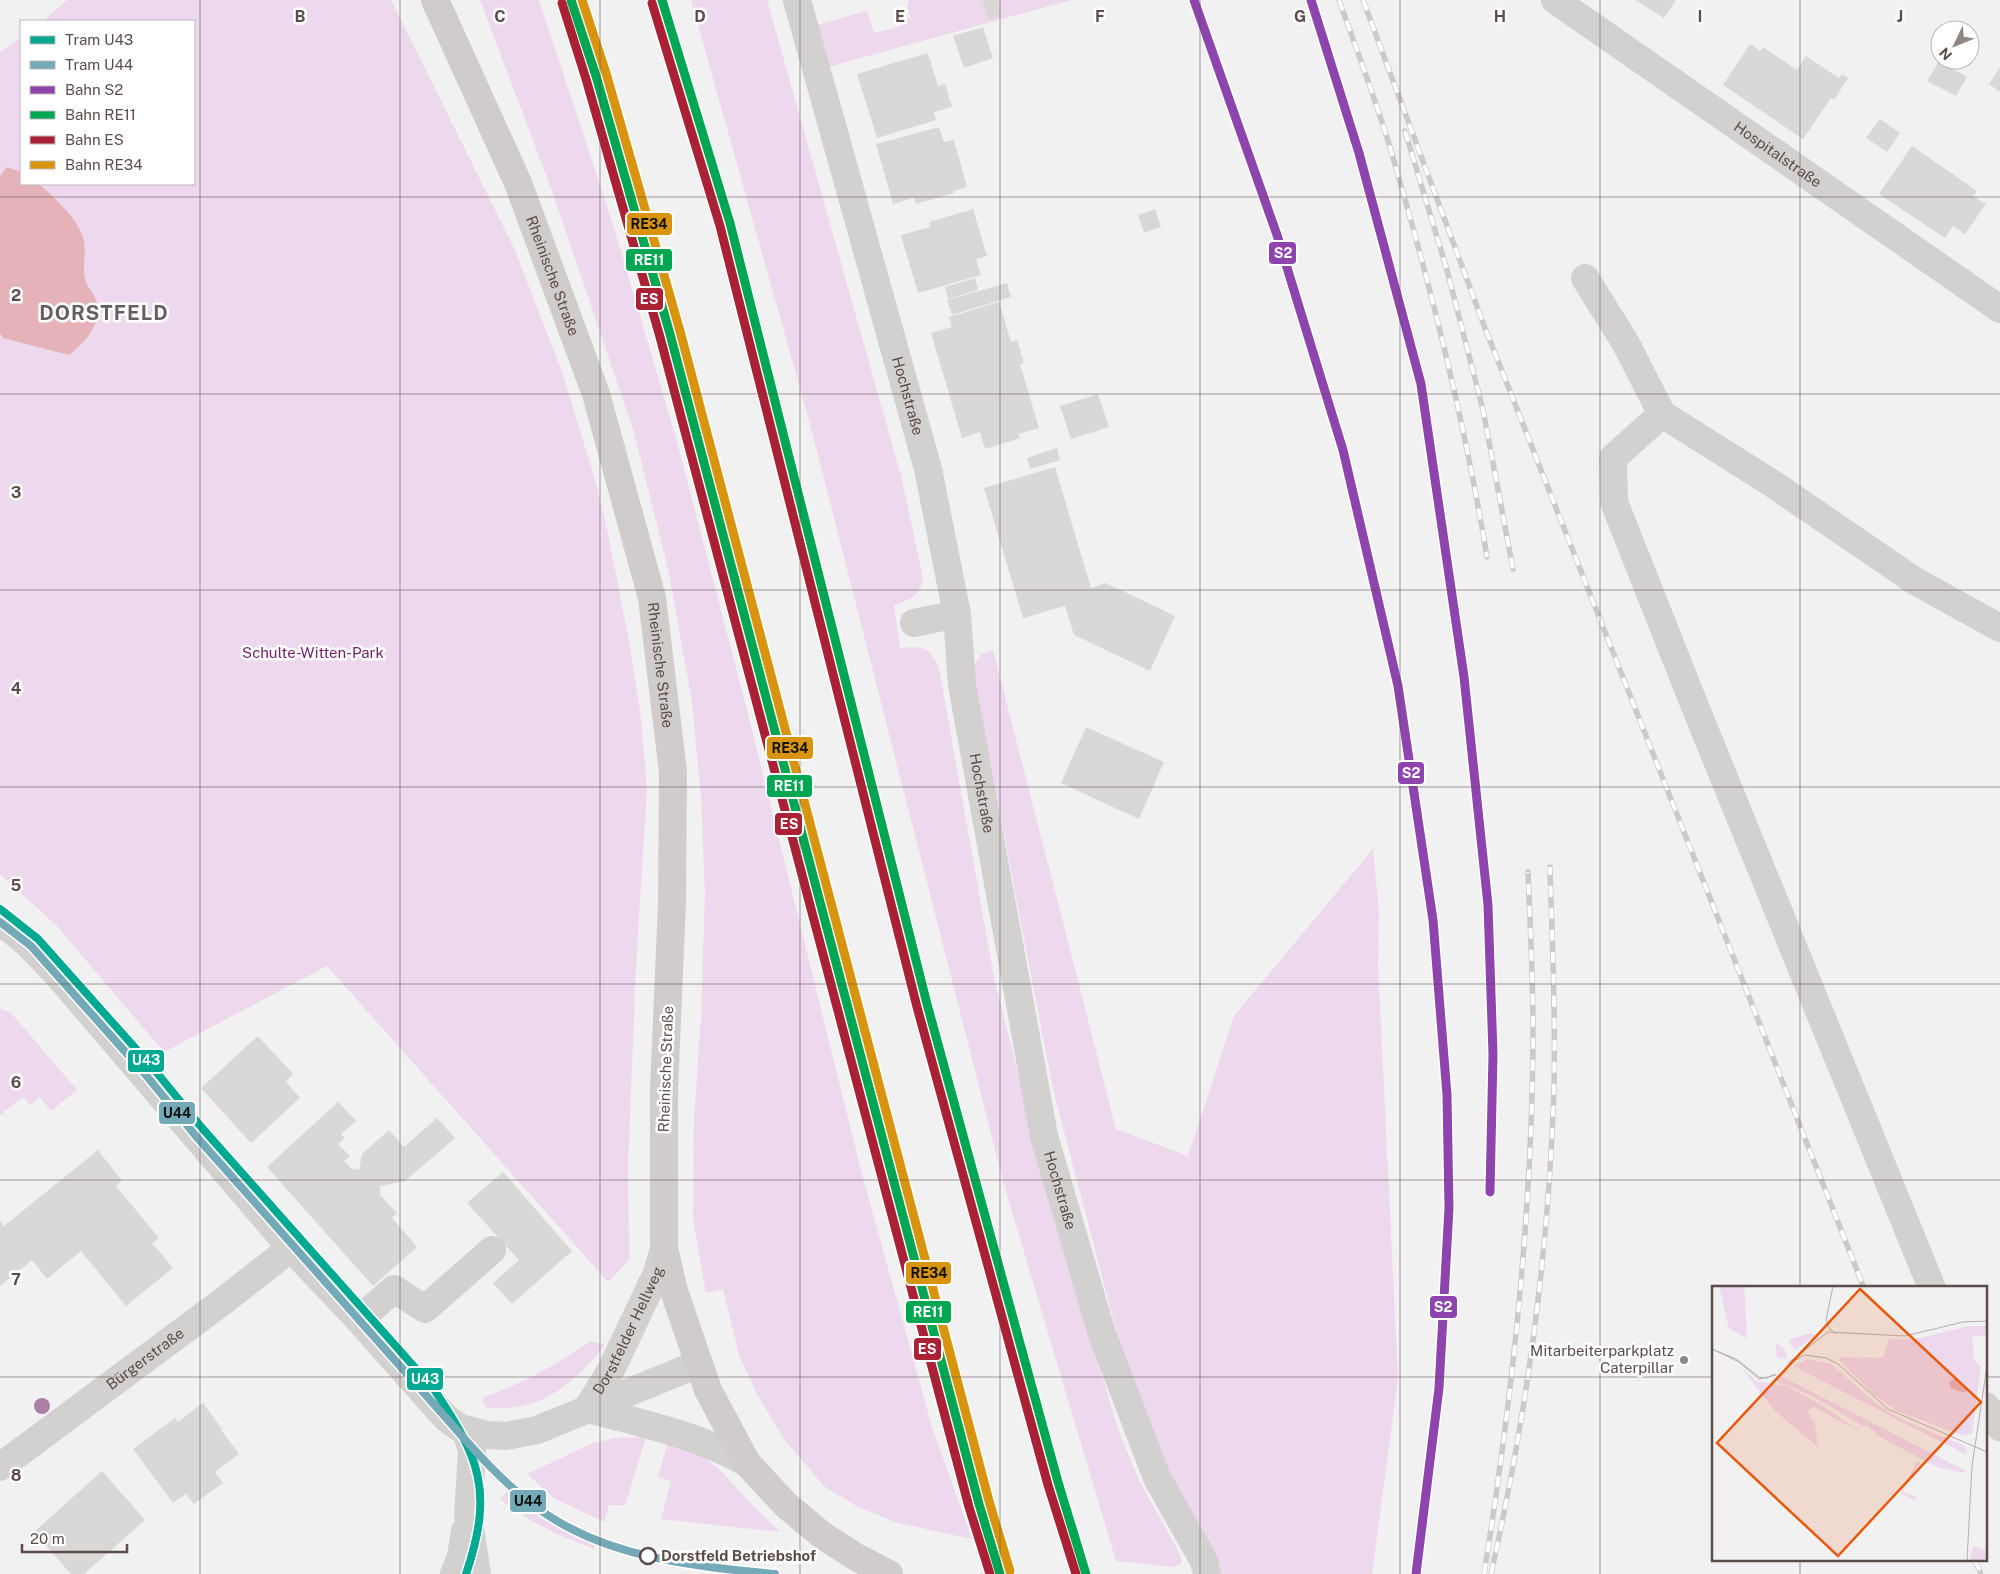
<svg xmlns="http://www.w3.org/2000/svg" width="2000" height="1574" viewBox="0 0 2000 1574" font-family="'Public Sans',sans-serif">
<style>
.green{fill:#edd8ed}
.water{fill:#e6b2ba}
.building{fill:#dad8d7}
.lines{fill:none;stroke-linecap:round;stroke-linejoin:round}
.minor{stroke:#d3d0d0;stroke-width:28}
.major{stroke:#d0cccb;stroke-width:28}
.rail-casing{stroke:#ccc9c9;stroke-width:5.5}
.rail{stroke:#fff;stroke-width:4;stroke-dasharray:11;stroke-linecap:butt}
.rail-1-casing{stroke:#fff;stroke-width:12}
.rail-2-casing{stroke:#fff;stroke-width:12}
.rail-3-casing{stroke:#fff;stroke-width:12}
.rail-4-casing{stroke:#fff;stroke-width:12}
.rail-1{stroke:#8e44ad;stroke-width:9}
.rail-2{stroke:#00a651;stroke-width:9}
.rail-3{stroke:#aa2135;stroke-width:9}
.rail-4{stroke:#d8940f;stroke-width:9}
.tram-1-casing{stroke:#fff;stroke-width:11}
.tram-2-casing{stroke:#fff;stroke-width:11}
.tram-1{stroke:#00a991;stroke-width:8}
.tram-2{stroke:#74aab7;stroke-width:8}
.tree{fill:#ac80a6}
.grid{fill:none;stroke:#5b4c4a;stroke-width:1;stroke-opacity:0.55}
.poi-dot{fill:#908684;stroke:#fff;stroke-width:2}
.stop-dot{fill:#fff;stroke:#5b4c4a;stroke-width:2.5}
.labels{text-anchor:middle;stroke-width:5;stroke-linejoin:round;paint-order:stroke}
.street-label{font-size:15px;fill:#5b4c4a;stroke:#fff}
.park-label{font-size:15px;fill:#742369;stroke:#fff}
.poi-label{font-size:15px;fill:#5b4c4a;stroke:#fff;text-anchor:end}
.stop-label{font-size:15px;font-weight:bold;fill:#5b4c4a;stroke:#fff;text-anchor:start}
.district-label{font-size:20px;font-weight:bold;letter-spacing:1px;fill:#645e5d;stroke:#fff}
.inset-road{fill:none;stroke:#b5afae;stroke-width:1}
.view{fill:#e8590c;fill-opacity:0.15;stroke:#e8590c;stroke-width:2.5}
.inset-edge{fill:none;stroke:#5b4c4a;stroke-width:2.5}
.grid-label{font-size:16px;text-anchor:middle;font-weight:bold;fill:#5b4c4a;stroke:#fff;stroke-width:5;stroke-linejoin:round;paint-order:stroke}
.line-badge{stroke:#fff;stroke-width:2}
.badge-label{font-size:14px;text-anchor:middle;font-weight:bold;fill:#fff}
.pale-badge-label{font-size:14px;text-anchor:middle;font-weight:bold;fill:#111}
</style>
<rect width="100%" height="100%" fill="#f1f1f1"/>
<g class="green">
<polygon points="67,0 391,0 514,248 562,372 596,483 608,534 630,647 641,719 647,789 636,966 628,1164 629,1260 608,1282 327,966 164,1052 57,926 0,874 0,52 21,37 21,184 194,184 194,21 43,21"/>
<polygon points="480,0 539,0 614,228 676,438 747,710 860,1167 932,1427 972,1539 898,1523 856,1506 824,1486 784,1439 757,1394 739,1355 723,1289 706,1293 693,1218 694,1119 701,1017 705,893 701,797 692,702 668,568 634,432 551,188"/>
<path d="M691,0H767L901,476L923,578C919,598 911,599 894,605L900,648C922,646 930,646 939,668L994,978L1055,1220L1119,1432L1140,1482L1180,1554L1182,1563L1175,1567L1116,1561L1005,1188L810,424Z"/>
<polygon points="909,0 982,0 988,19 997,0 1071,0 828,67 816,25 867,11 874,33 899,27 910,17 907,6"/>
<polygon points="993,650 1116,1129 1188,1156 1234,1016 1373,849 1379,912 1378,965 1398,1378 1372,1574 1221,1574 1217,1569 1160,1465 1122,1353 1053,1089 972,668 982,654"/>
<polygon points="0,1008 11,1013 77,1090 51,1111 40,1097 30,1105 23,1097 0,1115"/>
<path d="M591,1341L605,1345C574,1384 538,1415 485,1407L482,1398C524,1383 554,1366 591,1341Z"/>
<polygon points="646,1437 625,1505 609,1505 604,1522 554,1498 527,1474 593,1443 616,1438"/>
<polygon points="668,1441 694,1450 719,1469 753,1506 780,1532 661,1519 671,1481 658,1477"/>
<path d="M513,1486C537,1509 566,1526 598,1538L594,1549C560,1536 529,1522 500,1499Z"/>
</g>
<path class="water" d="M7,167L21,172V184H39C54,197 76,217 83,237C87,250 82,266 85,279C87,288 96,295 97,304C101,326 84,343 69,355L3,338L0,333V176Z"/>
<g class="building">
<polygon points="982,0 997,0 1002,16 988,20"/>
<polygon points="1635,0 1676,0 1664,18"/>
<polygon points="983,27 993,58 964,68 953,36"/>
<polygon points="1750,44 1760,51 1763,47 1797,70 1806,56 1839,78 1842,74 1848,78 1834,100 1831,98 1803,139 1723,85"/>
<polygon points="928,53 938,86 945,84 952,107 934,112 936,120 877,138 857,74"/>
<polygon points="1939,61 1967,77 1956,96 1927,81"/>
<polygon points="2000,67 2000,92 1989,84"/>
<polygon points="1880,119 1900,133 1887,152 1866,138"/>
<polygon points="939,127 944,142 954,140 967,187 954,191 954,193 916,204 914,198 893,204 876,144"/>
<polygon points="1912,146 1977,191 1973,196 1986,204 1965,234 1953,226 1945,238 1879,194"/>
<polygon points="973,209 987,256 976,259 981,275 918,293 901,235 930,227 929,222"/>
<polygon points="1155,209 1161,227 1144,233 1138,215"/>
<polygon points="975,278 978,290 948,299 945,287"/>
<polygon points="1007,283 1011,297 952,315 947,300"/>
<polygon points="999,302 1011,342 1017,340 1024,363 1020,364 1039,428 1018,434 1020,438 985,449 980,432 962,438 931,333 952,327 949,317"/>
<polygon points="1098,394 1109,427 1071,439 1060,406"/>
<polygon points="1057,448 1060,460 1030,469 1027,458"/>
<polygon points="1055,467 1091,588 1106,583 1175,616 1150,671 1074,635 1065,606 1023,618 984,488"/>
<polygon points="1086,727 1164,762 1139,819 1061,783"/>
<polygon points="258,1036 293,1074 286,1082 300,1098 251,1143 201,1088"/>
<polygon points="338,1102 356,1121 341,1134 345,1138 338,1144 350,1156 344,1161 351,1168 359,1170 362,1154 389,1130 404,1147 437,1118 455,1138 405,1181 380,1186 380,1195 397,1213 392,1218 417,1247 373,1286 267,1167"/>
<polygon points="98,1150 122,1181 116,1186 159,1238 152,1243 173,1268 126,1306 81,1251 47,1279 32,1260 0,1286 0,1221 4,1226"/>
<polygon points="503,1172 572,1251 512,1304 493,1283 519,1260 467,1203"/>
<polygon points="203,1403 221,1428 223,1428 221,1430 239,1454 215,1472 223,1483 194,1504 186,1494 173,1503 133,1449 175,1418 178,1422"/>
<polygon points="102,1471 145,1520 84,1574 71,1574 34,1532"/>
</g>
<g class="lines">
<g class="minor">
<path id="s1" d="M797,0L928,469L957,614L962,685L1044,1136L1102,1334L1157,1478L1204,1561L1207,1574"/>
<path id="s2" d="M1555,0L2000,309"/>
<polyline points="1585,278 1625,342 1662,414"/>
<polyline points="914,623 957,614"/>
<polyline points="0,921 28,944 57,974 291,1248 359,1320 446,1418 460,1428 489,1435 506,1436 537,1430 698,1364"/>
<polyline points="1932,1288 1694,704 1614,502 1613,458 1662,414 1770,482 1915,581 2000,628"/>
<polyline points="359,1320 394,1289 425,1309 492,1250"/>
<polyline points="1986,1406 2000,1427"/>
<path id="s3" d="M587,1409L610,1372L657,1273L664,1248"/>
<path d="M587,1409C641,1423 698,1435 747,1463"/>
<polyline points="466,1430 472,1451 468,1515 477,1574"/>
<path id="s4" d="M0,1467L222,1302L291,1248"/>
<polyline points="454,1574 461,1556 465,1531"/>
</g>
<path class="major" id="s5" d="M435,0L518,183L596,394L652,598L673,772L672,903L664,1089V1248L674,1291L708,1390L747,1463L786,1505L822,1535L856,1557L889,1574"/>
<g class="rail-casing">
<g id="rail">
<path d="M1339,0C1356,48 1374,95 1389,144C1429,279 1464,417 1487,557"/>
<polyline points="1363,0 1485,328 1864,1288"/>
<polyline points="1405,131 1447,270 1483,410 1513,569"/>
<polyline points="1975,1560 1981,1574"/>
<path d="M1484,1574C1513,1393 1533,1210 1533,1026C1533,975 1530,923 1528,872"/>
<path d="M1491,1574C1527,1414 1549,1251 1554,1087C1556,1014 1552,940 1550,867"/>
</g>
</g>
<use href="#rail" class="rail"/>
<g class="rail-1-casing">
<g id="rail-1">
<polyline points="1194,0 1277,235 1343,450 1398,686 1433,920 1447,1095 1449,1208 1439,1388 1416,1574"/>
<polyline points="1311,0 1359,153 1421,384 1464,677 1488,905 1493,1054 1490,1192"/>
</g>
</g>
<g class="rail-2-casing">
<g id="rail-2">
<polyline points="571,0 596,76 670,334 979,1504 1000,1574"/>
<polyline points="662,0 730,223 927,1004 1058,1482 1086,1574"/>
</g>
</g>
<g class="rail-3-casing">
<g id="rail-3">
<polyline points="562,3 586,79 660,337 969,1507 990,1574"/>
<polyline points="652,3 720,226 917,1007 1048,1485 1076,1574"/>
</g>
</g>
<g class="rail-4-casing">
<polyline id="rail-4" points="582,0 606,73 680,331 989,1501 1010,1571"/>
</g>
<use href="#rail-1" class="rail-1"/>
<use href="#rail-2" class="rail-2"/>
<use href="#rail-3" class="rail-3"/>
<use href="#rail-4" class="rail-4"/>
<g class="tram-1-casing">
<path id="tram-1" d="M0,909L38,939L153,1068L202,1128L433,1388C480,1458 494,1491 466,1574"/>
</g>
<g class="tram-2-casing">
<path id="tram-2" d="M0,922L31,946L145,1074L195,1135L447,1419C474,1450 502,1482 536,1507C604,1558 693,1566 775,1574"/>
</g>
<use href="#tram-1" class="tram-1"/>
<use href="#tram-2" class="tram-2"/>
</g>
<circle class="tree" cx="42" cy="1406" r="8"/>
<path class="grid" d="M200,0V1574M400,0V1574M600,0V1574M800,0V1574M1000,0V1574M1200,0V1574M1400,0V1574M1600,0V1574M1800,0V1288M0,197H2000M0,394H2000M0,590H2000M0,787H2000M0,984H2000M0,1180H2000M0,1377H1714M1986,1377H2000M1800,1560V1574"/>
<circle class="poi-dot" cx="1684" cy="1360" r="5"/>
<circle class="stop-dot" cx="648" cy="1556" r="8"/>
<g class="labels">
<g class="street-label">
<text dy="5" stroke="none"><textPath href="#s2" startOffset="271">Hospitalstraße</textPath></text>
<text dy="5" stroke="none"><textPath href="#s5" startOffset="300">Rheinische Straße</textPath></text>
<text dy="5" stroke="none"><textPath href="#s1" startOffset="411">Hochstraße</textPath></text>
<text dy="5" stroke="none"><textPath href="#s5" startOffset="705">Rheinische Straße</textPath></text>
<text dy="5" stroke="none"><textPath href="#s1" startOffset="816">Hochstraße</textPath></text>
<text transform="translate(666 1069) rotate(-88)" y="5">Rheinische Straße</text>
<text dy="5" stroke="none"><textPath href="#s1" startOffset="1221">Hochstraße</textPath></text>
<text dy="5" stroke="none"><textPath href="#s3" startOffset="89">Dorstfelder Hellweg</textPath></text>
<text dy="5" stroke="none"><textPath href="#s4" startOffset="181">Bürgerstraße</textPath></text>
</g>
<g class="park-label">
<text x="313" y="658">Schulte-Witten-Park</text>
</g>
<g class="poi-label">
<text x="1674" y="1356">Mitarbeiterparkplatz<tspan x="1674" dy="17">Caterpillar</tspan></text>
</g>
<g class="stop-label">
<text x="661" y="1561">Dorstfeld Betriebshof</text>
</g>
<g class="district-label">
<text x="104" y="320">DORSTFELD</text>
</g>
</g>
<g transform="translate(1712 1286)">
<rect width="275" height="275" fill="#f1f1f1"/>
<path d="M7,0H32L35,52L17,43ZM257,40H275V49L260,51L262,73L269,81L260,147L252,150L185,125L162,109L127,74V71L171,72L177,53H203ZM99,47L103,49L84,64L77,56L78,53ZM63,57L72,62L76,73L65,71ZM96,73L119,78L166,119L191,134L253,160L255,169L81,80ZM28,80L44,95L74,100L110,119L148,146L102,121L95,125L103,138L106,161L63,125ZM69,90L254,185V187L225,181L168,151L155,139L151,140L100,110L64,95ZM205,175L209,177L203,183L202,192L197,191L191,206L205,211L204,214L188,208ZM261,260L275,265V275H258Z" fill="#edd8ed"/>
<path d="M243,92L255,101L256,105L249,106L239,102L237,96Z" fill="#e6b2ba"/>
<path class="inset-road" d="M121,0L114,34L117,42L124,48M0,63L24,73L47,91L55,92L63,88M0,63L27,76L47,93L64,89M76,77L116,46L193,50L251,36L275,35M77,78L92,69L114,72L126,78L176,123L275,166M255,275L260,180L275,80"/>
<path class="view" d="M148,3L269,116L126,270L5,157Z"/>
<rect width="275" height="275" class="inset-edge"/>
</g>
<g class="grid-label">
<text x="300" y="22">B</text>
<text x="500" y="22">C</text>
<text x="700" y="22">D</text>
<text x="900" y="22">E</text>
<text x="1100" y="22">F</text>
<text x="1300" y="22">G</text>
<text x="1500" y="22">H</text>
<text x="1700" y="22">I</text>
<text x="1900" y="22">J</text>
<text x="16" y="301">2</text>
<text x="16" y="498">3</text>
<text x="16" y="694">4</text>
<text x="16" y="891">5</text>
<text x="16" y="1088">6</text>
<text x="16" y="1285">7</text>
<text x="16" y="1481">8</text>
</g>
<g class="line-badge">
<rect x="626" y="212" width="47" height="24" rx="5" fill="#d8940f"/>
<rect x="1268" y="241" width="29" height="24" rx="5" fill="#8e44ad"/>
<rect x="625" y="248" width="48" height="24" rx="5" fill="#00a651"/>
<rect x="635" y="287" width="29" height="24" rx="5" fill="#aa2135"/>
<rect x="766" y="736" width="48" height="24" rx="5" fill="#d8940f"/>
<rect x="1397" y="761" width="28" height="24" rx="5" fill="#8e44ad"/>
<rect x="766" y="774" width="47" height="24" rx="5" fill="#00a651"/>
<rect x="774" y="812" width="29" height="24" rx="5" fill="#aa2135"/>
<rect x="127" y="1049" width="38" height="24" rx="5" fill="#00a991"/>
<rect x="158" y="1101" width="38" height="24" rx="5" fill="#74aab7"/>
<rect x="905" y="1261" width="47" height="24" rx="5" fill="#d8940f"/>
<rect x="1429" y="1295" width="29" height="24" rx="5" fill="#8e44ad"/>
<rect x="905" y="1300" width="47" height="24" rx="5" fill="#00a651"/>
<rect x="913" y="1337" width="29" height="24" rx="5" fill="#aa2135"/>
<rect x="406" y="1367" width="38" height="24" rx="5" fill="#00a991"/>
<rect x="509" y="1489" width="38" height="24" rx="5" fill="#74aab7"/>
</g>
<g class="badge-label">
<text x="1283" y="258">S2</text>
<text x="649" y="265">RE11</text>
<text x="649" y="304">ES</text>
<text x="1411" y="778">S2</text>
<text x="789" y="791">RE11</text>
<text x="789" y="829">ES</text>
<text x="146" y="1065">U43</text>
<text x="1443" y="1312">S2</text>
<text x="928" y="1317">RE11</text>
<text x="927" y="1354">ES</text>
<text x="425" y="1384">U43</text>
</g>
<g class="pale-badge-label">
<text x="649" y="229">RE34</text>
<text x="790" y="753">RE34</text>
<text x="177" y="1118">U44</text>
<text x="929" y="1278">RE34</text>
<text x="528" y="1506">U44</text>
</g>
<rect x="20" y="20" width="175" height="165" fill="#ffffff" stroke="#bdb7b7"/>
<rect x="30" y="36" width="25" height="8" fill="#00a991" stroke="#bdb7b7"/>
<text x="65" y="45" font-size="15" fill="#5b4c4a">Tram U43</text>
<rect x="30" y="61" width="25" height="8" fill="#74aab7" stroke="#bdb7b7"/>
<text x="65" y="70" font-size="15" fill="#5b4c4a">Tram U44</text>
<rect x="30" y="86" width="25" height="8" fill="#8e44ad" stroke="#bdb7b7"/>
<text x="65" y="95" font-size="15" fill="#5b4c4a">Bahn S2</text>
<rect x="30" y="111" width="25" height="8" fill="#00a651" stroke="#bdb7b7"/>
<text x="65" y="120" font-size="15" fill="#5b4c4a">Bahn RE11</text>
<rect x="30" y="136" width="25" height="8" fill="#aa2135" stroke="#bdb7b7"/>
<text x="65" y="145" font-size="15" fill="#5b4c4a">Bahn ES</text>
<rect x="30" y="161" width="25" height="8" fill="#d8940f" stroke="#bdb7b7"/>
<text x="65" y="170" font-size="15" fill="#5b4c4a">Bahn RE34</text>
<g transform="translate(1955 45) rotate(227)"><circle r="24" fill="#ffffff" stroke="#bdb7b7"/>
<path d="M0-4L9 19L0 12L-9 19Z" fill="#908684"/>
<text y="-8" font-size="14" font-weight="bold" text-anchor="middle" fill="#5b4c4a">N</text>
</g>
<path d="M22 1544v8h105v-8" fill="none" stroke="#5b4c4a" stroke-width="2.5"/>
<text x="30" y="1544" font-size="15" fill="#5b4c4a" stroke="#ffffff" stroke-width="4" paint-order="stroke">20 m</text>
</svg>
